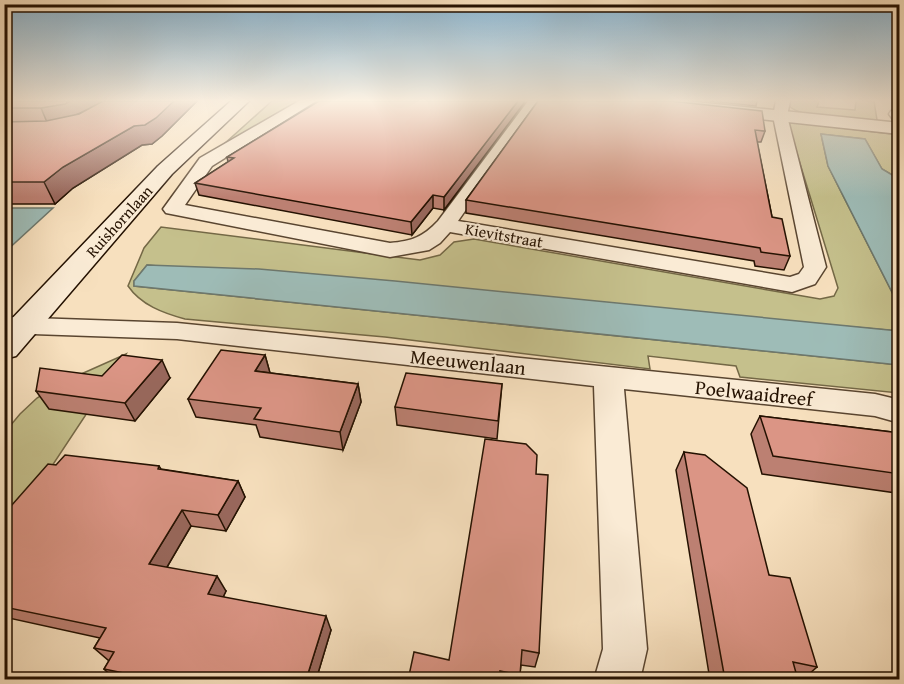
<svg xmlns="http://www.w3.org/2000/svg" width="904" height="684" viewBox="0 0 904 684" font-family="'Gentium Book Plus',serif">
<style>
.green{fill:#c5c08c;stroke:#746846;stroke-width:1.5}
.water{fill:#9ebcb7;stroke:#6d786e;stroke-width:1.5}
.lines{fill:none;stroke-linecap:round;stroke-linejoin:round}
.minor-casing{stroke:#594530;stroke-width:3}
.tertiary-casing{stroke:#594530;stroke-width:3}
.secondary-casing{stroke:#241101;stroke-width:3}
.minor{fill:#faebd5;fill-rule:evenodd}
.tertiary{fill:#faebd5;fill-rule:evenodd}
.secondary{fill:#faebd5;fill-rule:evenodd}
.wall{fill:#bc8072;stroke:#241101;stroke-width:1.5}
.shaded-wall{fill:#99685d;stroke:#241101;stroke-width:1.5}
.building{fill:#db9585;stroke:#241101;stroke-width:1.5}
.labels{text-anchor:middle;stroke-width:4.5;stroke-linejoin:round;paint-order:stroke}
.far-street-label{font-size:16px;fill:#241101;stroke:#faebd5}
.street-label{font-size:20px;fill:#241101;stroke:#faebd5}
</style>
<rect width="100%" height="100%" fill="#f7e0be"/>
<filter id="stains"><feTurbulence type="fractalNoise" baseFrequency=".00333" numOctaves="4"/><feColorMatrix values="0 0 0 0 .2 0 0 0 0 .09 0 0 0 0 .02 0 0 0 .5 -.17"/></filter>
<radialGradient id="worn" r=".72"><stop offset=".6" stop-color="#630" stop-opacity="0"/><stop offset="1" stop-color="#630" stop-opacity=".3"/></radialGradient>
<g class="green">
<polygon points="272,101 300,101 224,144"/>
<path d="M789,101H819L817,107L855,110L856,101H874L877,120L871,121C851,119 801,119 788,105Z"/>
<path d="M793,122L899,135V179L882,169L865,139L821,134L828,166L899,306V331L147,265L134,281V286L899,365V393L740,377L736,366L648,356L650,369L385,337L185,319C163,313 141,305 128,286L144,248L161,227L420,260L440,255L454,242L474,239L820,299L834,296L838,288L788,124Z"/>
<polygon points="126,354 5,537 5,432 20,414 37,398 61,383"/>
</g>
<g class="water">
<polygon points="821,134 865,139 882,169 899,179 899,306 828,166"/>
<polygon points="5,208 53,208 5,252"/>
<polygon points="147,265 259,269 395,281 899,331 899,365 134,286 134,281"/>
</g>
<g class="lines">
<g class="minor-casing">
<g id="minor">
<path d="M299,101H316L212,166L185,205L390,243C412,241 423,237 438,221L528,101H542L458,221L790,277L799,274L804,267L773,116L776,101H790L787,116L826,267L815,284L792,292L450,232L440,243L429,250L390,257L166,213L163,209L200,158Z"/>
<polygon points="900,109 900,123 895,122 889,114 891,111"/>
<polygon points="4,317 177,323 875,394 900,400 900,423 875,416 624,389 647,649 640,680 594,680 603,649 594,386 177,339 4,333"/>
</g>
</g>
<g class="tertiary-casing">
<polygon id="tertiary" points="628,101 686,101 900,123 900,134 636,106"/>
</g>
<g class="secondary-casing">
<polygon id="secondary" points="231,101 249,101 172,174 16,356 4,359 4,327 158,166"/>
</g>
<use href="#minor" class="minor"/>
<use href="#tertiary" class="tertiary"/>
<use href="#secondary" class="secondary"/>
</g>
<g class="wall">
<polygon points="4,101 197,101 162,136 152,144 142,145 73,188 55,204 4,204"/>
<polygon points="319,101 524,101 444,210 433,208 412,235 199,195 195,183 228,162 227,157"/>
<polygon points="538,101 765,131 761,142 757,142 772,217 790,256 784,270 755,266 754,261 466,213 466,200"/>
<polygon points="710,101 757,101 756,106"/>
<polygon points="265,355 270,373 358,384 361,402 343,450 260,437 256,425 196,417 188,399"/>
<polygon points="102,376 170,378 135,421 49,409 36,391"/>
<polygon points="502,384 497,439 397,425 395,407"/>
<polygon points="760,416 900,433 900,500 896,493 762,474 751,434"/>
<polygon points="684,452 769,575 817,667 802,680 710,680 676,470"/>
<polygon points="56,465 159,466 161,469 238,481 245,497 226,531 191,526 167,567 226,591 223,597 331,630 316,680 116,680 104,669 109,661 94,648 100,638 4,617 4,514"/>
<polygon points="536,474 539,653 535,667 521,665 519,680 408,680 449,660"/>
</g>
<g class="shaded-wall">
<polygon points="70,101 107,101 49,127 41,108"/>
<polygon points="174,101 197,101 162,136 152,144 142,145 73,188 55,204 44,182 63,167 134,126"/>
<polygon points="518,101 524,101 524,103 444,210 444,197"/>
<polygon points="433,195 433,208 412,235 411,222"/>
<polygon points="265,355 270,373 255,371"/>
<polygon points="162,360 170,378 135,421 125,403"/>
<polygon points="358,384 361,402 343,450 340,432"/>
<polygon points="238,481 245,497 226,531 218,515"/>
<polygon points="182,510 191,526 160,579 149,564"/>
<polygon points="217,576 226,591 218,608 208,594"/>
<polygon points="326,616 331,630 316,680 306,680"/>
</g>
<g class="building">
<polygon points="4,101 70,101 65,104 41,108 4,108"/>
<polygon points="103,101 174,101 156,118 145,125 134,126 63,167 44,182 4,182 4,122 46,121 79,114"/>
<polygon points="319,101 518,101 444,197 433,195 411,222 195,183 234,158 227,157"/>
<polygon points="538,101 670,101 762,111 765,131 755,130 772,217 782,219 790,256 761,252 760,248 466,200"/>
<polygon points="221,350 265,355 255,371 358,384 340,432 254,419 261,408 188,399"/>
<polygon points="122,355 162,360 125,403 36,391 40,368 102,376"/>
<polygon points="406,373 502,384 498,421 395,407"/>
<polygon points="760,416 900,433 900,474 773,456"/>
<polygon points="485,439 526,444 537,455 536,474 548,475 539,653 522,650 520,675 500,671 500,680 408,680 414,652 449,660"/>
<polygon points="684,452 705,455 747,488 769,575 790,578 817,667 793,662 798,680 752,680 724,674"/>
<polygon points="65,455 159,466 158,469 238,481 218,515 182,510 149,564 217,576 208,594 326,616 306,680 166,680 144,675 143,677 104,669 114,652 94,648 106,628 4,607 4,514 48,464 56,465"/>
</g>
<linearGradient id="sky" x2="0" y2="1"><stop stop-color="#8ab7d4"/><stop offset="0.51" stop-color="#fbf1e2"/><stop offset="1" stop-color="#fbf1e2" stop-opacity="0"/></linearGradient>
<rect width="904" height="197" fill="url(#sky)"/>
<g class="labels">
<g class="far-street-label">
<text transform="translate(119 221) rotate(-48)" y="6">Ruishornlaan</text>
<text transform="translate(504 235) rotate(10)" y="6">Kievitstraat</text>
</g>
<g class="street-label">
<text transform="translate(468 362) rotate(6)" y="7">Meeuwenlaan</text>
<text transform="translate(754 393) rotate(6)" y="7">Poelwaaidreef</text>
</g>
</g>
<rect width="904" height="684" fill="none" stroke="#f7e0be" stroke-width="24"/>
<rect x="6" y="6" width="892" height="672" fill="none" stroke="#241101" stroke-width="3"/>
<rect x="12" y="12" width="880" height="660" fill="none" stroke="#241101" stroke-width="1.5"/>
<rect width="100%" height="100%" filter="url(#stains)"/>
<rect width="100%" height="100%" fill="url(#worn)"/>
</svg>
